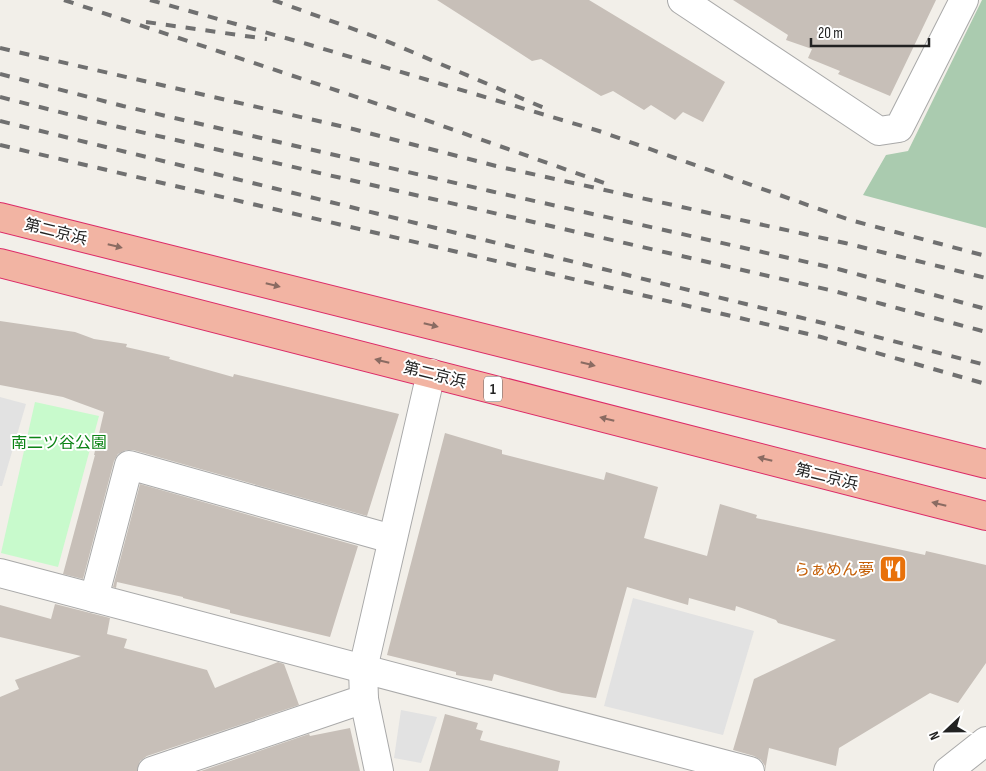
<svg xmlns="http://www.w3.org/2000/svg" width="986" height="771" viewBox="0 0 986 771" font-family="'Sofia Sans Condensed','Noto Sans JP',sans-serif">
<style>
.cemetery{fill:#aacbaf}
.park{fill:#c8facc}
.parking{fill:#e2e2e2}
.building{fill:#c7bfb8}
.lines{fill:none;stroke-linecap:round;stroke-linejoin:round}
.minor-casing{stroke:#a9a9a9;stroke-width:30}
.tertiary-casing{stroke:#a9a9a9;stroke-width:30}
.trunk-casing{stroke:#dc2a67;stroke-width:30}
.minor{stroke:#fff;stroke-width:28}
.tertiary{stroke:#fff;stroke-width:28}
.trunk{stroke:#f2b4a3;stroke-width:28}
.rail{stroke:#707070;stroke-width:4;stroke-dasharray:10 10;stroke-linecap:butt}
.oneway{fill:#8a6b62}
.labels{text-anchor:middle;stroke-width:4;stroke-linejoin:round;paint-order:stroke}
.shield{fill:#fff;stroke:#646464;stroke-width:1}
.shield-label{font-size:15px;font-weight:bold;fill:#222}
.street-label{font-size:16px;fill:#222;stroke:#fff}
.park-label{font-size:16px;fill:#0c8416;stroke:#fff}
.food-label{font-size:16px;fill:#c56008;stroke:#fff;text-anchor:end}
</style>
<rect width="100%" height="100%" fill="#f2efe9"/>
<polygon class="cemetery" points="982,0 986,0 986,228 863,195 886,155 908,151"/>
<polygon class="park" points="35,402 99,416 58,567 1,553"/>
<g class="parking">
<polygon points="0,397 26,404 2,486 0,486"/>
<polygon points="633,598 754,631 723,735 604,706"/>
<polygon points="401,710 437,717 421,763 394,758"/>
</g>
<g class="building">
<polygon points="437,0 589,0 725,82 703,122 683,112 675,120 651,105 644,110 613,91 601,96 541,59 532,61"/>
<polygon points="733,0 936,0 890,96 838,74 840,71 808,58 812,49 786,40 788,35"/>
<polygon points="0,321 75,332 94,339 127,344 126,347 170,357 169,359 233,377 234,374 399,414 367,516 133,450 126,450 118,454 114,461 83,579 63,574 95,455 94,455 104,412 63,397 0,385"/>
<polygon points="445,433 502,450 502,454 604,480 606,472 658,487 644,538 707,556 720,504 757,515 756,518 925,555 926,551 986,565 986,663 958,703 930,693 839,748 836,766 769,748 765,771 765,766 761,760 754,756 733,750 754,679 836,640 778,623 776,620 736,606 735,611 689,598 688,605 627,587 596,698 562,693 494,674 492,681 456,675 456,672 387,655"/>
<polygon points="140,484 358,546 330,637 230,613 230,610 183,598 183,597 117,582 116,588 113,587"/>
<polygon points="55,604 110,618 107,634 127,639 124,648 207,670 215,688 278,662 284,664 299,705 147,756 140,761 137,771 0,771 0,697 19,689 15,680 81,656 0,637 0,605 51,619"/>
<polygon points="445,714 478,723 476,729 483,731 480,740 560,761 558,771 429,771"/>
<polygon points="350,728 360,771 201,771 309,734 310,736"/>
</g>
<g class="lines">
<g class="minor-casing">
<g id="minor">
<polyline points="682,0 879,131 899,128 964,0"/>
<polyline points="94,598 129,465 392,539"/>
<polyline points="364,699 379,771"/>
<polyline points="152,771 364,699 363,669 431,373"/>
</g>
</g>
<g class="tertiary-casing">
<g id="tertiary">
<polyline points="0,573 750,771"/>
<polyline points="948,771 986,741"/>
</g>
</g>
<g class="trunk-casing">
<g id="trunk">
<polyline points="0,217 986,464"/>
<polyline points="0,263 986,516"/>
</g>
</g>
<use href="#minor" class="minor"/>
<use href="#tertiary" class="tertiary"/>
<use href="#trunk" class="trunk"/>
<g class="rail">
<polyline points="64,0 420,118 610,185"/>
<polyline points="150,0 307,44 599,131 850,220 986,256"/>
<polyline points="273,0 384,40 549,110"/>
<polyline points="146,22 267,39"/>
<polyline points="0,48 353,129 496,166 845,243 986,278"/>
<polyline points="0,74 123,106 490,191 838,269 986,309"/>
<polyline points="0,97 119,127 834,291 986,332"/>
<polyline points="0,121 823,323 986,365"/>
<polyline points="0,145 821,337 986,384"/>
</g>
</g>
<defs><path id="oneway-solid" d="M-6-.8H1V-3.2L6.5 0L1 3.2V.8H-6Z" transform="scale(1.25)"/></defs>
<g class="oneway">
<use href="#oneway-solid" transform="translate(115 246) rotate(14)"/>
<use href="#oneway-solid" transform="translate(273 285) rotate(14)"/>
<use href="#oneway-solid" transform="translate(431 325) rotate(14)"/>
<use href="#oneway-solid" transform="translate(382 361) rotate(-166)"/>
<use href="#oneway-solid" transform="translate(588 364) rotate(14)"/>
<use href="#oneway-solid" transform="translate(607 419) rotate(-166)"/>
<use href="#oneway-solid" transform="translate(765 459) rotate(-166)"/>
<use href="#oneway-solid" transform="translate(939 504) rotate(-166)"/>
</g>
<defs>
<g id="restaurant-square" transform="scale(1.4375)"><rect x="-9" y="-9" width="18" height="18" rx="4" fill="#e8710a" stroke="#fff"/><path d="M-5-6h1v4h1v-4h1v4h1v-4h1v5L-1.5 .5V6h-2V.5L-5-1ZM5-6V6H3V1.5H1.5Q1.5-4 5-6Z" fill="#fff"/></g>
</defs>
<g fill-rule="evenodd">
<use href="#restaurant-square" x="893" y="569"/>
</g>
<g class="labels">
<rect class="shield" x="484" y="376.5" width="18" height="25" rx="4"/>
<g class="shield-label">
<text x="493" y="394">1</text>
</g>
<g class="street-label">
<text transform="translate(56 231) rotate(14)" y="6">第二京浜</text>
<text transform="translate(435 374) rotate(14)" y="6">第二京浜</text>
<text transform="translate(827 476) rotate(14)" y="6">第二京浜</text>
</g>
<g class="park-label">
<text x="59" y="448">南二ツ谷公園</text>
</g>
<g class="food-label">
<text x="874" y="575">らぁめん夢</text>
</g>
</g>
<g transform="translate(946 731) rotate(248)" stroke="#ffffff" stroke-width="4" paint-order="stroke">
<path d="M0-4L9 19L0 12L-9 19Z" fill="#222222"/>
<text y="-8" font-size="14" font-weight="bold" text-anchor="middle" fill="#222222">N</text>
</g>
<path d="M811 38v8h118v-8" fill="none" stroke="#222222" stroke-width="2.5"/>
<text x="818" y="38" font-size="15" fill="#222222" stroke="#ffffff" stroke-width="4" paint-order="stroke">20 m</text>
</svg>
